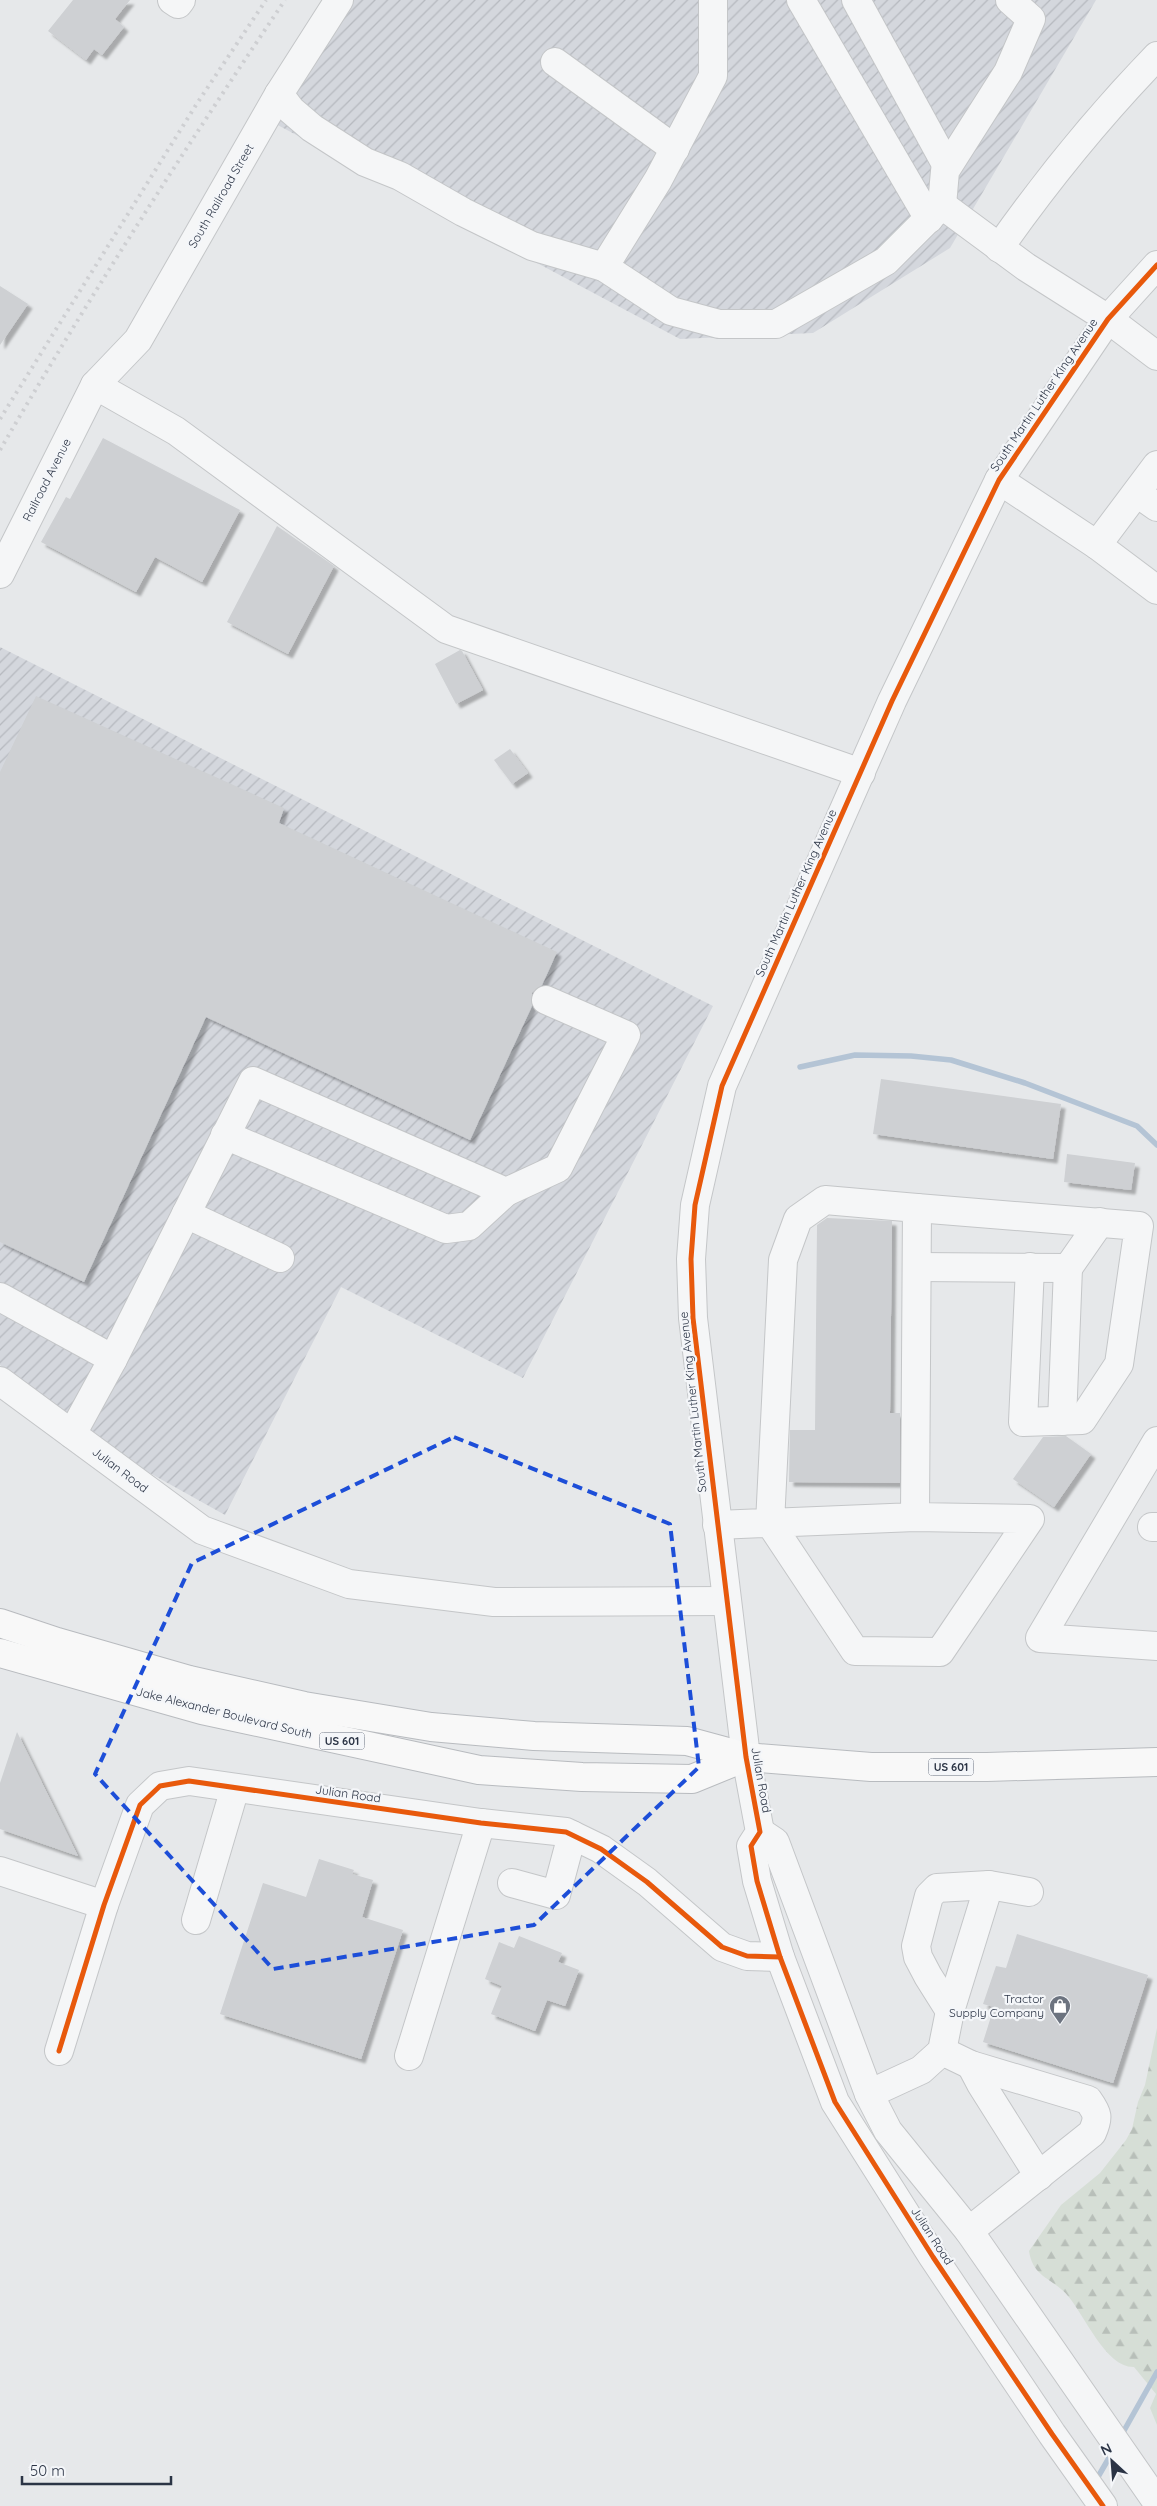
<svg xmlns="http://www.w3.org/2000/svg" width="1157" height="2506" viewBox="0 0 1157 2506" font-family="Quicksand,sans-serif">
<style>
.industrial{fill:url(#industrial-furrows)}
.forest{fill:url(#forest-firs)}
.lines{fill:none;stroke-linecap:round;stroke-linejoin:round}
.stream{stroke:#b4c4d5;stroke-width:5.5}
.building{fill:#ced0d3;filter:url(#shadow)}
.minor-casing{stroke:#c4c6c8;stroke-width:30}
.highway-casing{stroke:#b8bbbf;stroke-width:30}
.minor{stroke:#f5f6f7;stroke-width:28}
.highway{stroke:#f8f8f8;stroke-width:28}
.rail{stroke:#cecfd2;stroke-width:4;stroke-dasharray:2.5 5;stroke-linecap:butt}
.cycleway-casing{stroke:#f4f6f9;stroke-width:8}
.cycleway{stroke:#e8590c;stroke-width:5}
.marked{fill:none;stroke:#1d4ed8;stroke-width:4;stroke-dasharray:10 6;stroke-linejoin:round}
.labels{text-anchor:middle;stroke-width:4.5;stroke-linejoin:round;paint-order:stroke}
.shield{fill:#f4f6f9;stroke:#676e7b;stroke-width:1}
.shield-label{font-size:11px;font-weight:bold;fill:#2b3445}
.street-label{font-size:12px;fill:#2b3445;stroke:#f4f6f9}
.poi-label{font-size:12px;fill:#2b3445;stroke:#f4f6f9;text-anchor:end}
</style>
<defs>
<pattern id="industrial-furrows" width="10" height="10" patternUnits="userSpaceOnUse" patternTransform="scale(1.25)"><rect width="10" height="10" fill="#d4d7dd"/><path d="M-1 1l2-2M0 10L10 0M9 11l2-2" fill="none" stroke="#b6b9bf"/></pattern>
<pattern id="forest-firs" width="22" height="20" patternUnits="userSpaceOnUse" patternTransform="scale(1.25)"><rect width="22" height="20" fill="#d6ded6"/><path d="M5 1l3.5 6h-7zM16 11l3.5 6h-7z" fill="#b8bfb9"/></pattern>
<filter id="shadow"><feDropShadow dx="4.5" dy="4.5" stdDeviation="1" flood-color="#0004"/></filter>
</defs>
<rect width="100%" height="100%" fill="#e6e8ea"/>
<g class="industrial">
<polygon points="336,0 1096,0 950,248 813,333 680,339 255,113"/>
<polygon points="0,647 713,1006 523,1378 341,1287 225,1515 112,1452 0,1365"/>
</g>
<path class="forest" d="M1157,2028V2425L1150,2408L1156,2394L1134,2367C1106,2368 1085,2316 1068,2296C1053,2278 1033,2278 1029,2251L1061,2205L1100,2173L1126,2140L1132,2129L1138,2102L1145,2085Z"/>
<g class="lines">
<g class="stream">
<polyline points="800,1067 855,1055 911,1056 951,1060 1025,1083 1137,1126 1157,1145"/>
<polyline points="1121,2436 1157,2372"/>
<polyline points="1095,2482 1113,2451"/>
</g>
</g>
<g class="building">
<polygon points="73,0 130,0 115,19 124,27 102,55 94,49 86,60 48,31"/>
<polygon points="0,286 28,304 0,345"/>
<polygon points="103,438 240,510 202,582 155,557 136,592 41,542 66,497 70,499"/>
<polygon points="277,526 334,566 288,654 227,622"/>
<polygon points="460,650 462,651 483,690 456,704 435,664"/>
<polygon points="36,696 284,808 279,823 557,952 542,985 532,993 532,1006 470,1140 206,1017 84,1282 0,1242 0,772"/>
<polygon points="510,749 528,773 512,784 494,760"/>
<polygon points="881,1079 1061,1104 1053,1159 873,1134"/>
<polygon points="1067,1154 1135,1163 1131,1190 1064,1182"/>
<polygon points="827,1218 892,1221 890,1413 900,1413 900,1483 789,1482 790,1430 815,1430 817,1225"/>
<polygon points="1066,1436 1091,1454 1054,1507 1013,1479 1043,1437"/>
<polygon points="17,1732 78,1856 0,1829 0,1783"/>
<polygon points="319,1859 354,1870 352,1874 373,1880 362,1917 403,1930 361,2059 220,2014 263,1883 306,1897"/>
<polygon points="1017,1934 1148,1975 1113,2083 983,2042 994,2007 983,2004 996,1966 1006,1968"/>
<polygon points="519,1936 562,1953 558,1962 579,1970 565,2006 547,2000 535,2031 491,2014 502,1986 485,1979 499,1942 514,1948"/>
</g>
<g class="lines">
<g class="minor-casing">
<g id="minor">
<polyline points="172,0 178,4 181,0"/>
<polyline points="713,0 713,76 658,180 604,267 671,311 719,324 776,324 886,261 942,205 945,171 1008,72 1031,19 1010,0"/>
<polyline points="801,0 929,219"/>
<polyline points="856,0 947,166"/>
<polyline points="555,62 675,149"/>
<polyline points="279,94 291,110 312,128 365,162 400,176 463,212 532,246 604,267"/>
<polyline points="942,205 1026,267 1108,319 1157,356"/>
<path d="M999,248C1049,177 1097,118 1157,56"/>
<polyline points="95,385 176,431 446,629 861,773"/>
<polyline points="999,480 1097,545 1157,465"/>
<polyline points="1137,493 1157,507"/>
<polyline points="1097,545 1157,590"/>
<polyline points="0,574 95,385 138,340 279,94 339,0"/>
<polyline points="225,1135 446,1229 469,1226 506,1192"/>
<polyline points="917,1208 1139,1226 1119,1364 1082,1420 1023,1422 1030,1267"/>
<polyline points="186,1214 280,1258"/>
<polyline points="917,1267 1068,1268 1100,1222"/>
<polyline points="0,1297 113,1359 72,1434"/>
<polyline points="113,1359 253,1081 506,1192 558,1168 626,1035 546,1000"/>
<polyline points="0,1381 202,1530 349,1584 494,1602 726,1601"/>
<polyline points="1062,1421 1068,1268"/>
<polyline points="1157,1441 1040,1638 1157,1646"/>
<polyline points="717,1525 915,1517 917,1208 825,1200 798,1219 783,1260 770,1523 855,1651 940,1652 1030,1519 915,1517"/>
<polyline points="1152,1527 1157,1527"/>
<polyline points="760,1832 775,1842 869,2094 888,2131 969,2231 1157,2502"/>
<polyline points="0,1871 104,1905"/>
<polyline points="512,1883 556,1895 572,1835"/>
<polyline points="196,1920 235,1788"/>
<polyline points="950,2011 928,1976 918,1957 916,1946 929,1896 937,1888 989,1885 1029,1892"/>
<polyline points="59,2051 104,1905 140,1805 160,1786 189,1781 481,1823 566,1832 601,1849 647,1882 722,1947 747,1956 780,1957"/>
<path d="M942,2051L971,2065L1088,2100C1098,2114 1099,2117 1092,2133L969,2231"/>
<polyline points="409,2056 481,1823"/>
<polyline points="971,2065 981,2084 1039,2176"/>
<polyline points="869,2094 921,2070 942,2051 950,2011 989,1885"/>
<polyline points="1103,2506 1052,2434 933,2257 835,2102 780,1957 757,1881 751,1846 760,1832 746,1757 693,1318 691,1259 695,1205 722,1086 892,701 999,480 1108,319 1157,265"/>
</g>
</g>
<g class="highway-casing">
<g id="highway">
<polyline points="0,1623 57,1642 189,1680 304,1706 431,1727 534,1736 687,1741 746,1757 871,1767 987,1767 1157,1762"/>
<polyline points="0,1653 202,1710 479,1770 582,1777 692,1779 746,1757"/>
</g>
</g>
<use href="#minor" class="minor"/>
<use href="#highway" class="highway"/>
<g class="rail">
<polyline points="0,419 196,105 266,0"/>
<path d="M0,450C89,297 186,147 285,0"/>
</g>
<g class="cycleway-casing">
<g id="cycleway">
<polyline points="59,2051 104,1905 140,1805 160,1786 189,1781 481,1823 566,1832 601,1849 647,1882 722,1947 747,1956 780,1957"/>
<polyline points="1103,2506 1052,2434 933,2257 835,2102 780,1957 757,1881 751,1846 760,1832 746,1757 693,1318 691,1259 695,1205 722,1086 892,701 999,480 1108,319 1157,265"/>
</g>
</g>
<use href="#cycleway" class="cycleway"/>
</g>
<path class="marked" d="M454,1437L670,1524L699,1767L534,1925L273,1969L95,1774L192,1563Z"/>
<defs>
<g id="shop-pin" transform="scale(1.125)"><path d="M0 17L-7.5 6A9.5 9.5 0 1 1 7.5 6Z" fill="#6c737f" stroke="#f4f6f9"/><path d="M-5-2.5h2.3a2.7 3.5 0 0 1 5.4 0H5L5.5 6h-11ZM-1.5-2.5h3a1.5 2.3 0 0 0-3 0Z" fill="#fff"/></g>
</defs>
<g fill-rule="evenodd">
<use href="#shop-pin" x="1060" y="2006"/>
</g>
<g class="labels">
<g class="shield">
<rect x="319.5" y="1732.5" width="45" height="17" rx="4"/>
<rect x="928.5" y="1758.5" width="45" height="17" rx="4"/>
</g>
<g class="shield-label">
<text x="342" y="1745">US 601</text>
<text x="951" y="1771">US 601</text>
</g>
<g class="street-label">
<text transform="translate(221 196) rotate(-60)" y="4">South Railroad Street</text>
<text transform="translate(1044 395) rotate(-56)" y="4">South Martin Luther King Avenue</text>
<text transform="translate(47 480) rotate(-63)" y="4">Railroad Avenue</text>
<text transform="translate(796 893) rotate(-66)" y="4">South Martin Luther King Avenue</text>
<text transform="translate(693 1402) rotate(-96)" y="4">South Martin Luther King Avenue</text>
<text transform="translate(120 1470) rotate(37)" y="4">Julian Road</text>
<text transform="translate(224 1713) rotate(14)" y="4">Jake Alexander Boulevard South</text>
<text transform="translate(761 1780) rotate(80)" y="4">Julian Road</text>
<text transform="translate(348 1794) rotate(8)" y="4">Julian Road</text>
<text transform="translate(932 2236) rotate(57)" y="4">Julian Road</text>
</g>
<g class="poi-label">
<text x="1044" y="2003">Tractor<tspan x="1044" dy="14">Supply Company</tspan></text>
</g>
</g>
<g transform="translate(1112 2461) rotate(334)" stroke="#f4f6f9" stroke-width="4" paint-order="stroke">
<path d="M0-4L9 19L0 12L-9 19Z" fill="#2b3445"/>
<text y="-8" font-size="14" font-weight="bold" text-anchor="middle" fill="#2b3445">N</text>
</g>
<path d="M22 2476v8h149v-8" fill="none" stroke="#2b3445" stroke-width="2.5"/>
<text x="30" y="2476" font-size="15" fill="#2b3445" stroke="#f4f6f9" stroke-width="4" paint-order="stroke">50 m</text>
</svg>
